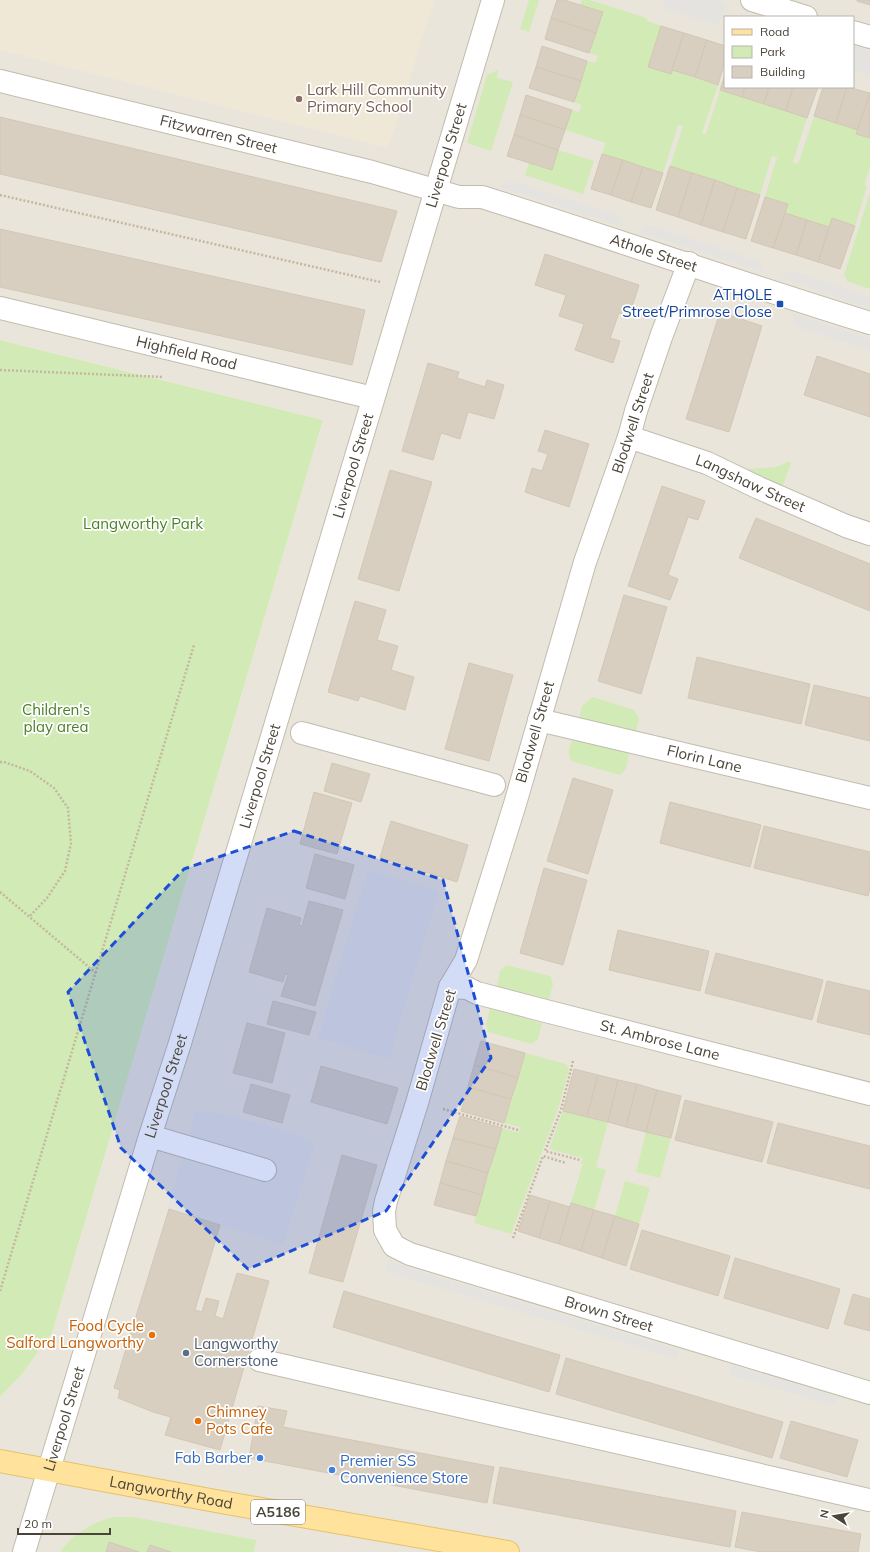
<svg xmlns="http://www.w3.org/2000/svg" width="870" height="1552" viewBox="0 0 870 1552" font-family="Mulish,sans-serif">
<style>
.residential{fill:#eae5da;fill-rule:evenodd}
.education{fill:#efe8d6}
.green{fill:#d2eab5}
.parking{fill:#e5e3e0}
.building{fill:#d8cfc1;stroke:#d3c7b4}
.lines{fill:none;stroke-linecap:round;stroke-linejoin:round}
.minor-casing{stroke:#c2bbae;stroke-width:24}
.major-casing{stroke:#e6c16a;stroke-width:24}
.path{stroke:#c4b79f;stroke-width:2.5;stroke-dasharray:2 2;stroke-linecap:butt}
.minor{stroke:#fff;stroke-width:22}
.major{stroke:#ffe39c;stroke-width:22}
.marked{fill:#1d4ed8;fill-opacity:0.2;stroke:#1d4ed8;stroke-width:3;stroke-dasharray:8 5;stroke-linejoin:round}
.education-dot{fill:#8d6e63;stroke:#fff;stroke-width:1.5}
.transit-dot{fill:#1a4fb4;stroke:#fff;stroke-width:1.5}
.food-dot{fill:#e8710a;stroke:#fff;stroke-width:1.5}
.service-dot{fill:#5c6f8a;stroke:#fff;stroke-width:1.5}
.shop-dot{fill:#3f7fe0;stroke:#fff;stroke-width:1.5}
.labels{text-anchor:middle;stroke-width:3.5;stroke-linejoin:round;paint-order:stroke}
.shield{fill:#fff;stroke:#817c74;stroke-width:1}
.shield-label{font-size:14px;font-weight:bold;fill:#4b4439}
.education-label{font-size:15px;fill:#785e54;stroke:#fff;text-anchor:start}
.street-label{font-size:15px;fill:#4b4439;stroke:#fff}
.transit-label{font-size:15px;fill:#164399;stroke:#fff;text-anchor:end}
.park-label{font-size:15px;fill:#4a7f2a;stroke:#fff}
.food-label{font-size:15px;fill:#c56008;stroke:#fff;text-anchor:end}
.service-label{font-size:15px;fill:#4e5e75;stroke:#fff;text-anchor:start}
.shop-label{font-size:15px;fill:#366cbe;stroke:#fff;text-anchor:end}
</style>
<rect width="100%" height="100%" fill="#f6f3ec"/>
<path class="residential" d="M0,0H870V1552H0V1397L22,1374L52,1333L323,420L0,340ZM725,17H853V87H725Z"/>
<polygon class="education" points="0,0 434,0 388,148 0,50"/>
<g class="green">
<polygon points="529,0 539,0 529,32 520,29"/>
<polygon points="582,0 590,0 646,18 648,21 661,26 648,67 671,74 672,70 718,85 702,133 706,134 720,90 807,118 793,162 798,164 814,116 858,130 857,134 870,138 870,167 864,185 867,186 855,226 832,219 829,227 785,213 787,204 765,197 777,157 772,156 760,195 670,166 683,126 678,125 663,173 602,154 606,143 565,130 572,110 579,112 582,105 574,102 587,61 595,63 598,56 589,53 603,13 580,5"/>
<polygon points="498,70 497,78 513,82 491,151 467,143 487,75"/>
<polygon points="558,150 594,161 583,194 525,175 529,163 552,170"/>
<polygon points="870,193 870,289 847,281 844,275"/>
<polygon points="0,340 323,420 52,1333 22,1374 0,1397"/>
<polygon points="787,461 791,463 784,483 780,487 776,486 748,469 776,467 786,463"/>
<polygon points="593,697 634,710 639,718 636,731 579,718 582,706"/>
<path d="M573,740L629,753L626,769L620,775L571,761C568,753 568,748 573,740Z"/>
<polygon points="506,965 550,976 553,984 549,1000 497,987 500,971"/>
<polygon points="490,1009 542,1023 538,1039 532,1044 488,1032 486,1024"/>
<polygon points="525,1053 566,1064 569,1069 558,1109 511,1234 474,1223 502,1128 519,1133 520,1127 504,1123"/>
<polygon points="563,1111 608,1122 596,1167 606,1170 594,1210 571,1203 583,1164 581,1164 583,1158 549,1149"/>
<polygon points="646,1132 671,1138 660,1178 636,1172"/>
<polygon points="625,1181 650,1188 639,1224 615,1216"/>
<path d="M114,1517H133L256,1540L254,1552H171L150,1545L147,1552H60C74,1533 91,1523 114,1517Z"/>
</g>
<g class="parking">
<polygon points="665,0 714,0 726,4 719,26 662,8"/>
<polygon points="853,45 870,51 870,76 853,70"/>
<polygon points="510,180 619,215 624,227 499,187"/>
<polygon points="650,225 759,261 764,273 639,232"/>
<polygon points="792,270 870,297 870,309 780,278"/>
<polygon points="790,312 870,339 870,351 797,327"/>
<polygon points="368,870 439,891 389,1059 318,1038"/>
<polygon points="196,1110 224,1114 293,1133 315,1143 283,1245 167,1208"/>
<polygon points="389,1258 399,1264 415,1270 679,1350 676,1359 386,1272"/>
<polygon points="732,1365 838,1397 835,1406 730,1375"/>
</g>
<g class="building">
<polygon points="557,0 564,0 603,12 596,33 551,18"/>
<polygon points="870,0 870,5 857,1 857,0"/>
<polygon points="551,18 596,33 589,53 545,39"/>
<polygon points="661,26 684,33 671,74 648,67"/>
<polygon points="684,33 707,40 695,77 672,70"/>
<polygon points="707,40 725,46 725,61 718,85 695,77"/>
<polygon points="542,46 587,61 581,81 536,67"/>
<polygon points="536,67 581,81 574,102 529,88"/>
<polygon points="725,75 725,87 745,87 742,97 720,90"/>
<polygon points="745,87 769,87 764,104 742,97"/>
<polygon points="769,87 793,87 786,111 764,104"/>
<polygon points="793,87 818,87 807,118 786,111"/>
<polygon points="823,87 847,87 836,123 814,116"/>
<polygon points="847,87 870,93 858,130 836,123"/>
<polygon points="870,93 870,138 856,134"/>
<polygon points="526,95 572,110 565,130 520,115"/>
<polygon points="520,115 565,130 558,150 514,135"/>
<polygon points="0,117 397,211 381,262 0,174"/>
<polygon points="514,135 558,150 552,170 507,156"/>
<polygon points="602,154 623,160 611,195 591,189"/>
<polygon points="623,160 643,167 631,202 611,195"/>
<polygon points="670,166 692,173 678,217 656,210"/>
<polygon points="643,167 663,173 651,208 631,202"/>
<polygon points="692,173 715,180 701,225 678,217"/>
<polygon points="715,180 737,188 723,232 701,225"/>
<polygon points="737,188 760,195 746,239 723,232"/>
<polygon points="765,197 788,204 773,248 751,241"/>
<polygon points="785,213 807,220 796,255 773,248"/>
<polygon points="832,218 855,226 840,269 818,262"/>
<polygon points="807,220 829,227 818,262 796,255"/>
<polygon points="0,229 365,310 352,365 0,287"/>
<polygon points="545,254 639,285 629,316 619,313 610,338 620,341 613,363 575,350 584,324 559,316 566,295 535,285"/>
<polygon points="720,312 762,326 729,432 686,419"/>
<polygon points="817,356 870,374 870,417 804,395"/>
<polygon points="428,363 459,372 457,378 485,387 487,380 504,385 494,419 468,412 460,439 441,433 433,460 402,451"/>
<polygon points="545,430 589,444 569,507 525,492 532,468 542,471 548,454 538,451"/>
<polygon points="390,470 432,482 399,591 358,579"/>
<polygon points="662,486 705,501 698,520 688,517 668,575 678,579 670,600 628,586"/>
<polygon points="756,518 870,564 870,611 739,558"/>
<polygon points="624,595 667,607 641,694 598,681"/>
<polygon points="355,601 386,610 377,640 398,646 391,670 414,677 405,710 360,696 358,701 328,692"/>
<polygon points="697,657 810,684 801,724 688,698"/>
<polygon points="469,663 513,675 489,761 445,749"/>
<polygon points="814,685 870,698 870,741 805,725"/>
<polygon points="332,763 370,774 361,802 324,791"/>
<polygon points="573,778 613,790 588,874 547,861"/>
<polygon points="314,792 352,803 337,854 300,844"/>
<polygon points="670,802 761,825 750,867 660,843"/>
<polygon points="391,821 468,845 457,882 380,858"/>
<polygon points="764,826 870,852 870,888 868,896 754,868"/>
<polygon points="315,854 354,865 345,899 306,888"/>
<polygon points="544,868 587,880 563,965 520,953"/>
<polygon points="309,901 343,910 315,1006 281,996 288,975 285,974 283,982 249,972 267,908 301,918 299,925 302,926"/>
<polygon points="618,930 709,951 700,991 609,970"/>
<polygon points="716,953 823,980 812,1020 705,993"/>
<polygon points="827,981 870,991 870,1035 817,1022"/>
<polygon points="273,1001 316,1012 309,1035 267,1024"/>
<polygon points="247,1023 285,1033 272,1083 233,1073"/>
<polygon points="481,1041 525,1053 518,1078 474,1065"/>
<polygon points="474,1065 518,1078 511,1099 468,1087"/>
<polygon points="321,1066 398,1088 387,1124 311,1102"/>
<polygon points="574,1069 598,1075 587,1117 563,1111"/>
<polygon points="598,1075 618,1080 608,1122 587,1117"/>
<polygon points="618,1080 637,1084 626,1127 608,1122"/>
<polygon points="251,1084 290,1095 282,1123 243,1112"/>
<polygon points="637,1084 657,1090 646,1132 626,1127"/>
<polygon points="468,1087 511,1099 504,1123 461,1111"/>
<polygon points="657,1090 681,1096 671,1138 646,1132"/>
<polygon points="685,1100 773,1122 762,1162 675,1140"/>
<polygon points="460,1116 502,1128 496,1149 453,1138"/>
<polygon points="778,1123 870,1146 870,1189 767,1163"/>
<polygon points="453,1138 496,1149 488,1173 446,1161"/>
<polygon points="342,1155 377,1165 343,1282 309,1273"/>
<polygon points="446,1161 488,1173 482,1195 440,1183"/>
<polygon points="440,1183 482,1195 476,1216 434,1205"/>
<polygon points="530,1195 550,1201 539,1238 518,1231"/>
<polygon points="550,1201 570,1207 559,1244 539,1238"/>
<polygon points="571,1203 594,1210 581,1251 559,1244"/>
<polygon points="169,1209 220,1225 195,1310 202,1312 206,1298 219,1301 215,1316 223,1319 237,1273 269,1281 220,1450 165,1435 171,1417 153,1412 118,1398 120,1390 114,1388"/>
<polygon points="594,1210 615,1216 602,1258 581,1251"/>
<polygon points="615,1216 639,1224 626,1266 602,1258"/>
<polygon points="642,1230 730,1256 718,1296 630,1269"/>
<polygon points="735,1258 840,1289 828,1329 724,1298"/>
<polygon points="344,1291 560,1355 549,1392 333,1327"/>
<polygon points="853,1294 870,1299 870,1331 844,1324"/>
<polygon points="566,1358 783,1422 772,1458 556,1394"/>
<polygon points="258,1406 287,1411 283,1427 494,1467 487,1503 249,1458"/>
<polygon points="791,1421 858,1440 847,1477 780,1458"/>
<polygon points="500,1467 736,1511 730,1547 493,1503"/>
<polygon points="742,1512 861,1534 858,1552 761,1552 735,1547"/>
<polygon points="109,1542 139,1552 106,1552"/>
<polygon points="150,1545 171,1552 147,1552"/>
</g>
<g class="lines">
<g class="minor-casing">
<g id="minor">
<polyline points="752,0 806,17"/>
<polyline points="853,32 870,37"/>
<path id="s1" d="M0,81L372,172L459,197H482C612,238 740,283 870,323"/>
<path id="s2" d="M689,263L661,337L636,411L629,437L585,562L515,804L466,960L450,987L417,1103L386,1201L384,1211L385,1230L394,1246L410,1254L870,1393"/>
<path id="s3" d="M0,308L373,398"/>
<path id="s4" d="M629,437L707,463L759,488L846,526L870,534"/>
<path id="s5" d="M539,720L870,798"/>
<polyline points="302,733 494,785"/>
<path id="s6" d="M450,987L467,988L477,993L534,1008L870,1094"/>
<polyline points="150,1136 265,1170"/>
<polyline points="259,1360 869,1500"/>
<path id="s7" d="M24,1552L150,1136L180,1043L493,0"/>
</g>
</g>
<g class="major-casing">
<g id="major">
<path id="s8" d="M0,1461L221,1502L508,1552"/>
</g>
</g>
<g class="path">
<polyline points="0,195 380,282"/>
<polyline points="0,370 163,377"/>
<polyline points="0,762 4,762 30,771 54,788 68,808 71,843 65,871 47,898 29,917"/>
<polyline points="0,892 96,973"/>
<polyline points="573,1061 561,1110 545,1151 580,1160"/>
<polyline points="443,1109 518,1130"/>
<polyline points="513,1238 543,1156 566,1163"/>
<polyline points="0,1291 194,645"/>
</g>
<use href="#minor" class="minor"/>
<use href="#major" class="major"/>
</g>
<path class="marked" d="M294,831L443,880L491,1058L386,1211L248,1269L121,1148L68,992L184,869Z"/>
<circle class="education-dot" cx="299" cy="99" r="4"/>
<rect class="transit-dot" x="776" y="300" width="8" height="8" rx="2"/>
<g class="food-dot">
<circle cx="152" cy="1335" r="4"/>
<circle cx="198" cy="1421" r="4"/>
</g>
<circle class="service-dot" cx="186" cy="1353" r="4"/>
<g class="shop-dot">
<circle cx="260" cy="1458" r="4"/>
<circle cx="332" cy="1470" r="4"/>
</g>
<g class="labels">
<rect class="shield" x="251" y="1500" width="54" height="24" rx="3"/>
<g class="shield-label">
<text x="278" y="1517">A5186</text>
</g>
<g class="education-label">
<text x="307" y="95">Lark Hill Community<tspan x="307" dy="17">Primary School</tspan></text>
</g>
<g class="street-label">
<text dy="5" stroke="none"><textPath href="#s1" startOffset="225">Fitzwarren Street</textPath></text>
<text dy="5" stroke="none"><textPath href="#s7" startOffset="1459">Liverpool Street</textPath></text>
<text dy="5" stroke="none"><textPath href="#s1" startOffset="677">Athole Street</textPath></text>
<text dy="5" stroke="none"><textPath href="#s3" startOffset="192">Highfield Road</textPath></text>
<text transform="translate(633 423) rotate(-72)" y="5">Blodwell Street</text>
<text dy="5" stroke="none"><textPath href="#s7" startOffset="1135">Liverpool Street</textPath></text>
<text dy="5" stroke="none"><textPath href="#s4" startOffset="130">Langshaw Street</textPath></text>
<text transform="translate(535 732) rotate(-74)" y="5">Blodwell Street</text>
<text dy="5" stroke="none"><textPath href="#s5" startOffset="170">Florin Lane</textPath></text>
<text dy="5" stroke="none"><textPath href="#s7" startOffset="811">Liverpool Street</textPath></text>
<text transform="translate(436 1040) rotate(-73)" y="5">Blodwell Street</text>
<text dy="5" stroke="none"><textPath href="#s6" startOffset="217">St. Ambrose Lane</textPath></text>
<text dy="5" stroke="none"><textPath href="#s7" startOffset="487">Liverpool Street</textPath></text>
<text dy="5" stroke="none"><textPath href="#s2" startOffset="1260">Brown Street</textPath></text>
<text dy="5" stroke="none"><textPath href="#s7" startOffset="139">Liverpool Street</textPath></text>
<text dy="5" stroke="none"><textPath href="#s8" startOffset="174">Langworthy Road</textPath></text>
</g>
<g class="transit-label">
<text x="772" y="300">ATHOLE<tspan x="772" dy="17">Street/Primrose Close</tspan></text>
</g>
<g class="park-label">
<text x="143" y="529">Langworthy Park</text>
<text x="56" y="715">Children's<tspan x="56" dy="17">play area</tspan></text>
</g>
<g class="food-label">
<text x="144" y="1331">Food Cycle<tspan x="144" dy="17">Salford Langworthy</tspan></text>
<text x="206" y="1417" text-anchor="start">Chimney<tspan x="206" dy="17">Pots Cafe</tspan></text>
</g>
<g class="service-label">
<text x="194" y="1349">Langworthy<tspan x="194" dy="17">Cornerstone</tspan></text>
</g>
<g class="shop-label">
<text x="252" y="1463">Fab Barber</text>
<text x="340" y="1466" text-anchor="start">Premier SS<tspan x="340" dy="17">Convenience Store</tspan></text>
</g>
</g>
<rect x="724" y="16" width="130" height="72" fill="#ffffff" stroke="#b7b4b0"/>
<rect x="732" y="29" width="20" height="6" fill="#ffe39c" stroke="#b7b4b0"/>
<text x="760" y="36" font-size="12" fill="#4b4439">Road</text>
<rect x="732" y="46" width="20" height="12" fill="#d2eab5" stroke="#b7b4b0"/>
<text x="760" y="56" font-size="12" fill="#4b4439">Park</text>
<rect x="732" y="66" width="20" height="12" fill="#d8cfc1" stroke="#b7b4b0"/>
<text x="760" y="76" font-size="12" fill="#4b4439">Building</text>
<g transform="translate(834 1516) rotate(282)" stroke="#ffffff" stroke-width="3" paint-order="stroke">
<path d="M0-3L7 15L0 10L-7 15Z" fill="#4b4439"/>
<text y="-6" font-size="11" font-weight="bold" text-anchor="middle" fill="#4b4439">N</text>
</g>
<path d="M18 1528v6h92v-6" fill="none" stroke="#4b4439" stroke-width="2"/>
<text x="24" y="1528" font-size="12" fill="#4b4439" stroke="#ffffff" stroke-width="3" paint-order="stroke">20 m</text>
</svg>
